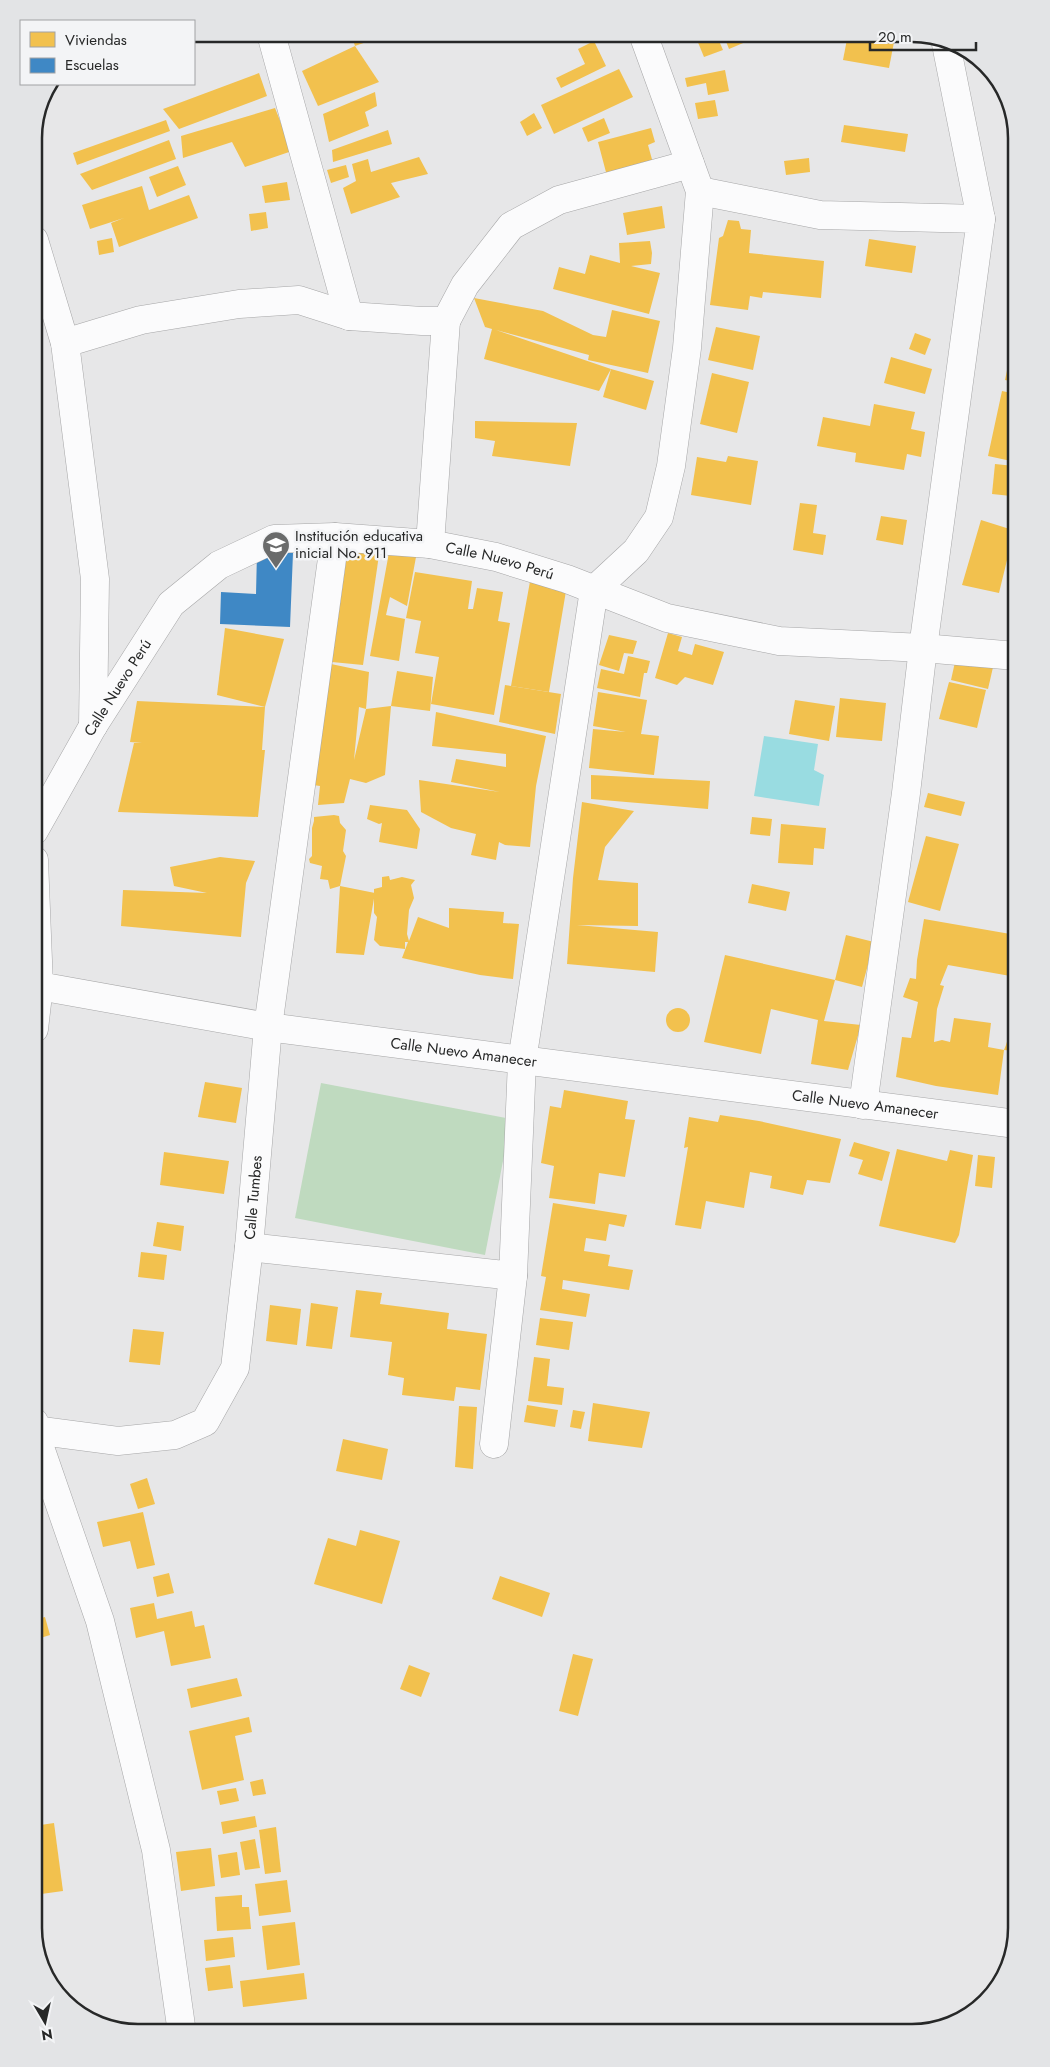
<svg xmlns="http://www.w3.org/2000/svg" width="1050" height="2067" viewBox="0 0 1050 2067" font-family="Jost,sans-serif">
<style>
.green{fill:#bfdabf}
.water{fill:#99dce1}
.homes{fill:#f2c14e}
.schools{fill:#3f88c5}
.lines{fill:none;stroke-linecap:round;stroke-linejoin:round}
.minor-casing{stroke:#a6a6a7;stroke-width:29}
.minor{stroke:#fbfbfc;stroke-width:28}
.labels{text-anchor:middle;stroke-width:5;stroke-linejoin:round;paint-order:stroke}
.poi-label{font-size:15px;fill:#272828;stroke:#f3f4f6;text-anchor:start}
.street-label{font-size:15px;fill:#272828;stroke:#f3f4f6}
.rim{fill:none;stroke:#272828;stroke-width:2.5}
</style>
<rect width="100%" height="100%" fill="#e7e7e8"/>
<polygon class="green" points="321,1083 511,1119 485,1255 295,1218"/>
<polygon class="water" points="764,736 818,744 814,770 824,775 819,806 754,796"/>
<g class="homes">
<polygon points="351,34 389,34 355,46"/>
<polygon points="712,34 716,34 723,50 704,57 697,40"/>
<polygon points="723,34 753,34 755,38 729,49"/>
<polygon points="848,34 894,42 889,68 843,60"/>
<polygon points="594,41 606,66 561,88 556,78 585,64 578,49"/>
<polygon points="355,46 379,82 318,106 302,71"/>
<polygon points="619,69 633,97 554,134 541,105"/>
<polygon points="725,70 729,91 708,95 706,83 687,87 685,78"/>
<polygon points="259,73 267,96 179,129 163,109"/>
<polygon points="375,92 377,106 365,112 369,126 329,142 323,114"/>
<polygon points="715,100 718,116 698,119 695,103"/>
<polygon points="275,108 292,151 245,167 232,142 183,158 181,136"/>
<polygon points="534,113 542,128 527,136 520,122"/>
<polygon points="604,118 610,133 588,142 582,128"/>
<polygon points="166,120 170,131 77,165 73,153"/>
<polygon points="844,125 908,134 905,152 841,142"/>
<polygon points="651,128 655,142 648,145 653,163 607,176 598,142"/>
<polygon points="388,130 392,144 333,162 332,150"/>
<polygon points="169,140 176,159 92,190 80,174"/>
<polygon points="419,157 428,174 391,183 400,197 351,214 343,188 356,181 352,164 368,159 371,172"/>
<polygon points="809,158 810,172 786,175 784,161"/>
<polygon points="346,165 349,177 331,183 327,170"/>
<polygon points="178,166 186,185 157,197 149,177"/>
<polygon points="287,182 290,200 265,203 262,186"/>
<polygon points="142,186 149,210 189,195 198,218 119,247 111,223 124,218 90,229 82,205"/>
<polygon points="662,206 665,228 627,235 623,213"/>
<polygon points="266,212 268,228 251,231 249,214"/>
<polygon points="728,220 739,221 741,229 751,230 749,253 824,261 821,298 763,292 762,298 750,296 748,310 710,305 719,238 723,236"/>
<polygon points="112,238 114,252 99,255 97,241"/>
<polygon points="869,239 916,246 912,273 865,266"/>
<polygon points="650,241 652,253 651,264 631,266 660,273 649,314 553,289 559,267 585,274 590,255 620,263 619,243"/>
<polygon points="474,298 543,311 593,335 606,337 612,310 660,321 648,373 588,360 589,355 496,330 611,369 599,391 484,359 492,329 485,327"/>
<polygon points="716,327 760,336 753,370 708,360"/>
<polygon points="1015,332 1016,332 1016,382 1005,380"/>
<polygon points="915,333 931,339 925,355 909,349"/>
<polygon points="891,357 932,369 925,394 884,383"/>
<polygon points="611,369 654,381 646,410 603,397"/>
<polygon points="712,373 749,382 737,433 700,424"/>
<polygon points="1002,391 1016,394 1016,444 1014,444 1011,461 988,456"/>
<polygon points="874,404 915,412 911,429 925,432 921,457 907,454 904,470 855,462 856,453 817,446 823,417 870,426"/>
<polygon points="475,421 577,423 570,466 492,456 495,441 475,438"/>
<polygon points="728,456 758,461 751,505 691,495 697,457 726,462"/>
<polygon points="995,464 1014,466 1011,496 992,494"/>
<polygon points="800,503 817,505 813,533 826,535 823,555 793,550"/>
<polygon points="881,516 907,520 903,545 876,540"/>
<polygon points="981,520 1016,531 1016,558 1008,556 999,593 962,585"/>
<polygon points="349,539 380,548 363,665 332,662"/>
<polygon points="418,546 407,606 390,597 386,615 405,619 399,661 370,656 390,547"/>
<polygon points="415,572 472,581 468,609 473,609 477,588 503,592 498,621 510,623 494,715 431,704 439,657 415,653 421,621 406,618"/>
<polygon points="531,576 552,580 550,589 566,591 549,692 511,686"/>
<polygon points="225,628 284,639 265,707 217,695"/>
<polygon points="668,633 682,637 678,651 692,655 695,644 724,652 713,685 685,677 677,685 655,678"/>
<polygon points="609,635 637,641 633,654 624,653 619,671 599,665"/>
<polygon points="957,653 994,663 988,689 951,680"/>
<polygon points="628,656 650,661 647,673 644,673 640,697 597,688 601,669 624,674"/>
<polygon points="331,664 369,672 366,709 359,707 354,760 366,709 391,706 397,671 433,677 430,711 391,706 385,775 366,783 350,779 344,803 318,805 320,786 313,785"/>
<polygon points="949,682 986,690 977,728 939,719"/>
<polygon points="505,685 561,694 555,734 499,722"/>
<polygon points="598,692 647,700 641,734 659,736 654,775 589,768 593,729 626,732 593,726"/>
<polygon points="840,698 886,703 882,741 836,737"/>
<polygon points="795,700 835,706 829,741 789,734"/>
<polygon points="137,701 265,707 262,750 265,750 258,817 118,812 134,743 142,743 130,742"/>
<polygon points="436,712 546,736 536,786 530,847 505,845 499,842 496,860 471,855 476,834 451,828 421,812 419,780 500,792 451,782 456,759 506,767 506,754 432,746"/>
<polygon points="591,775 710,781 708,809 591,799"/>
<polygon points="928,793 965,802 961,816 924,807"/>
<polygon points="582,802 634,811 605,847 598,880 638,883 638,926 577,925 658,932 655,972 567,964 573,878"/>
<polygon points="370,805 407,810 420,829 417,849 379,842 382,823 379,824 367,819"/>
<polygon points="334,815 339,816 340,823 346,830 343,851 346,856 340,886 375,893 364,955 336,953 340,886 330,889 328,880 320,879 322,866 310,863 309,859 312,856 312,828 314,821 314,817"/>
<polygon points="752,817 772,819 770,836 750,834"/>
<polygon points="781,824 826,828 824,849 814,848 813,865 778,863"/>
<polygon points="926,836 959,844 940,911 908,902"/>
<polygon points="220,857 255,861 246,883 241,937 121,926 123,890 207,893 174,886 170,867"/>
<polygon points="389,876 390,880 402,877 415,880 411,885 414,898 409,910 407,934 409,941 418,917 449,928 449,908 504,912 503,923 519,924 513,979 480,975 402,958 408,942 405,942 405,949 380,946 374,940 377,917 374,913 374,889 382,887 382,877"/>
<polygon points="752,884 790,892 786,911 748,903"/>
<polygon points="924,919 1016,935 1016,977 948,965 940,985 944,986 937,1009 934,1042 942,1040 950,1042 954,1018 991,1023 988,1047 1004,1050 998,1095 936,1086 896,1077 902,1037 911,1038 918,1002 903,997 910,978 916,979 917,960"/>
<polygon points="846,935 874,942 862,987 835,980"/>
<polygon points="725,955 835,980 824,1021 861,1025 848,1070 811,1064 818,1020 771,1009 761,1054 704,1042"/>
<circle cx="678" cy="1020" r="12"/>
<polygon points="1016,1010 1016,1051 1004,1050 1006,1045"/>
<polygon points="205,1082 242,1088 236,1123 198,1117"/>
<polygon points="564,1090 628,1101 625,1119 635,1120 625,1177 599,1173 595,1204 549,1198 554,1166 541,1163 550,1106 561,1108"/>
<polygon points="720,1115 759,1121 841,1139 830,1183 807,1180 803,1195 770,1188 772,1176 750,1172 744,1208 706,1201 701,1229 675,1225 688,1147 684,1148 689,1117 718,1122"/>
<polygon points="854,1142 890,1152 882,1181 858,1174 863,1160 849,1156"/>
<polygon points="897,1149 947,1161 950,1150 973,1155 959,1235 955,1243 879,1226"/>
<polygon points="164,1152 229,1161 224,1194 160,1185"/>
<polygon points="978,1155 995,1157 992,1188 975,1186"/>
<polygon points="553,1203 627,1215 624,1227 609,1224 606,1241 586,1238 584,1251 610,1255 608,1266 633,1270 629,1290 563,1280 562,1289 590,1294 586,1317 540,1310 546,1277 541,1276"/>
<polygon points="157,1222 184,1226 181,1251 153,1246"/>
<polygon points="141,1252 167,1255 164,1280 138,1277"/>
<polygon points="356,1290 382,1293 380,1304 449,1313 447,1329 487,1334 480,1390 456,1387 454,1401 402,1395 404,1378 388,1375 392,1342 350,1337"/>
<polygon points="311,1303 338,1307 332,1349 306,1346"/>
<polygon points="270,1305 301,1309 297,1345 266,1341"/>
<polygon points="540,1318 573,1322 569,1350 536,1345"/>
<polygon points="133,1329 164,1332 160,1365 129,1362"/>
<polygon points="534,1357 550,1359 547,1386 564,1388 562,1405 528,1401"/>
<polygon points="593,1403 650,1412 642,1448 588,1441"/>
<polygon points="527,1405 558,1410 555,1427 524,1422"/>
<polygon points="459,1406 477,1407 473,1469 455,1467"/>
<polygon points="573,1410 585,1412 581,1429 570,1427"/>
<polygon points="343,1439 388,1449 382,1480 336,1471"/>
<polygon points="147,1478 155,1504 138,1509 130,1484"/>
<polygon points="143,1512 155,1565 137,1569 130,1541 103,1547 97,1522"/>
<polygon points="360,1530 400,1541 382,1604 314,1584 328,1538 356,1546"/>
<polygon points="169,1573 174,1593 157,1597 153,1577"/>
<polygon points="500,1576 550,1593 542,1617 492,1599"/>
<polygon points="154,1603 157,1619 192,1611 195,1627 204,1625 211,1658 171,1666 164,1631 136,1638 130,1608"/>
<polygon points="45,1617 50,1635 34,1640 34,1620"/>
<polygon points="573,1654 593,1659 578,1716 559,1711"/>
<polygon points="409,1665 430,1673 421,1697 400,1689"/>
<polygon points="237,1678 242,1696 191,1708 187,1689"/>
<polygon points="249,1717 252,1732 235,1736 244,1780 202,1790 189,1731"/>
<polygon points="263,1779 266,1794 253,1796 250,1782"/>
<polygon points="236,1788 239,1801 220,1805 217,1791"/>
<polygon points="255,1816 257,1827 223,1834 221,1822"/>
<polygon points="54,1823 63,1891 34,1895 34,1826"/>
<polygon points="276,1827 281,1872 265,1874 259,1830"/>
<polygon points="255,1839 260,1868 245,1870 240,1842"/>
<polygon points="211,1848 215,1886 181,1891 176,1852"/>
<polygon points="237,1852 240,1875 221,1878 218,1855"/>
<polygon points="287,1880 291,1912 259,1916 255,1884"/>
<polygon points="242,1895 242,1907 249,1907 251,1929 217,1931 215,1897"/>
<polygon points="295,1922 300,1965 267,1970 262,1926"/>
<polygon points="233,1937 235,1957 206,1961 204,1940"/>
<polygon points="230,1965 233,1988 208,1991 205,1968"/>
<polygon points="304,1973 307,1999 243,2007 240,1981"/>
</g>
<polygon class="schools" points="257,552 293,553 290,627 220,624 221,592 256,594"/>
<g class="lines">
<g class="minor-casing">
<g id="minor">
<polyline points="271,34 349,316"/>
<polyline points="946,44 981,219"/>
<polyline points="700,191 820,215 981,219 923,648 906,793 863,1105"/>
<polyline points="34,240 65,343 95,579 93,726"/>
<polyline points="65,343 141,320 239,304 299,300 349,316 422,321 446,321 465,285 511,226 559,200 690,164"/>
<polyline points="430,544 446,321"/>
<path id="s1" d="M34,831L93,726L171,604L219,565L274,539L335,537L430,544L496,557L567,579L667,618L779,641L923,648L1016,656"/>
<path id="s2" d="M34,860L39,986L268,1027L1016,1124"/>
<polyline points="34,1029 39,986 34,984"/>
<polyline points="249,1247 513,1276 522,1061 594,590 636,551 659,517 671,466 687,348 700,191 643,34"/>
<polyline points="34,1422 34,1430 100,1621 156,1850 182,2033"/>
<path id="s3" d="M34,1430L118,1441L175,1435L205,1422L235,1368L249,1247L268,1027L335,537"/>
<polyline points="494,1444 513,1276"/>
</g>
</g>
<use href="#minor" class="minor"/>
</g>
<defs>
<g id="school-pin" transform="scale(1.4375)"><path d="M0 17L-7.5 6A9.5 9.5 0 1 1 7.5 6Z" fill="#6a6b6b" stroke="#f3f4f6"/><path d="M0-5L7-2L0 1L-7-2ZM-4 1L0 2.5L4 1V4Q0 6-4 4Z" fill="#fff"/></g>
</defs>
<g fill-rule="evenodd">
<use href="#school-pin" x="276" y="545"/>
</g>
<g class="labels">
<g class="poi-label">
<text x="295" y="541">Institución educativa<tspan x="295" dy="17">inicial No. 911</tspan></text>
</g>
<g class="street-label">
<text dy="5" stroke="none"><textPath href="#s1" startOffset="616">Calle Nuevo Perú</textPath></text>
<text dy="5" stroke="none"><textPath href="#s1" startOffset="166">Calle Nuevo Perú</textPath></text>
<text dy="5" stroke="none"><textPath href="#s2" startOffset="556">Calle Nuevo Amanecer</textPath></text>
<text dy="5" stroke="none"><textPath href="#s2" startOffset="961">Calle Nuevo Amanecer</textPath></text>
<text dy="5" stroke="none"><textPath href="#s3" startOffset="408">Calle Tumbes</textPath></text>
</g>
</g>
<path d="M0 0H1050V2067H0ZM138 42H912A96 96 0 0 1 1008 138V1928A96 96 0 0 1 912 2024H138A96 96 0 0 1 42 1928V138A96 96 0 0 1 138 42Z" fill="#e3e4e6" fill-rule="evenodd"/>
<path class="rim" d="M138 42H912A96 96 0 0 1 1008 138V1928A96 96 0 0 1 912 2024H138A96 96 0 0 1 42 1928V138A96 96 0 0 1 138 42Z"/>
<rect x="20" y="20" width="175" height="65" fill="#f3f4f6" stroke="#a1a2a4"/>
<rect x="30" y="32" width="25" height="15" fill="#f2c14e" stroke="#a1a2a4"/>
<text x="65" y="45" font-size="15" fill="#272828">Viviendas</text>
<rect x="30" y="58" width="25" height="15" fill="#3f88c5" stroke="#a1a2a4"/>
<text x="65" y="70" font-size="15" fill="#272828">Escuelas</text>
<g transform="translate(45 2022) rotate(171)" stroke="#f3f4f6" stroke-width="4" paint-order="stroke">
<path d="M0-4L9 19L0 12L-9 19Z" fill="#272828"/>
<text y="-8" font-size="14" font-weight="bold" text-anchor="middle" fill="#272828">N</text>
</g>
<path d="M870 42v8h106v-8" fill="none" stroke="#272828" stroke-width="2.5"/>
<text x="878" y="42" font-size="15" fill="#272828" stroke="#f3f4f6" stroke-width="4" paint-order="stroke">20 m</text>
</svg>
